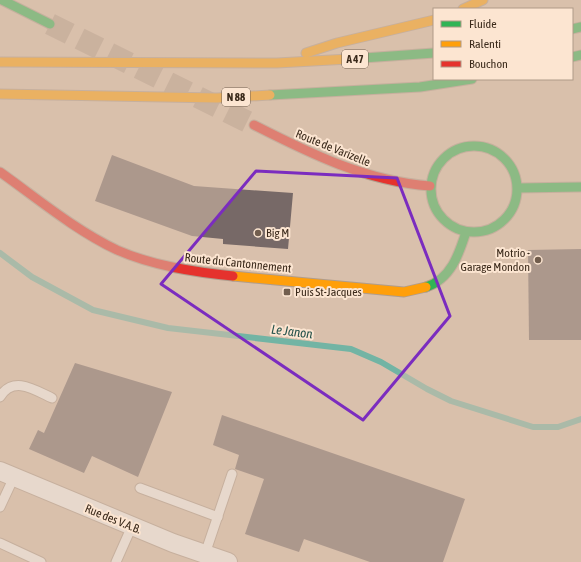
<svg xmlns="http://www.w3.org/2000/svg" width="581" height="562" viewBox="0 0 581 562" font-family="'Asap Condensed',sans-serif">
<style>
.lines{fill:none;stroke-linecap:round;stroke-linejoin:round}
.stream{stroke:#72b4a4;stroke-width:6}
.building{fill:#776967}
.secondary-tunnel{stroke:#b9a28f;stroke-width:22;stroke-dasharray:22 11;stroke-linecap:butt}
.lane-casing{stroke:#b09d8d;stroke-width:11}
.street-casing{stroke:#b09d8d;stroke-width:20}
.fast-casing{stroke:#b09d8d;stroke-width:11}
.slow-casing{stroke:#b09d8d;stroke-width:11}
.jam-casing{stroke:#b09d8d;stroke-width:11}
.lane{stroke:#f9f6f3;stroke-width:9}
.street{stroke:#f9f6f3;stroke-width:18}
.fast{stroke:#30b455;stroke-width:9}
.slow{stroke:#ff9f0a;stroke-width:9}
.jam{stroke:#e5322d;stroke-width:9}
.marked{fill:none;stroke:#7b2cbf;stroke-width:3;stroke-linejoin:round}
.poi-dot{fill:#725e4e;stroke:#fce5d1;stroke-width:1.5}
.labels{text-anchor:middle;stroke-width:4;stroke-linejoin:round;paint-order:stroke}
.shield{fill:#fce5d1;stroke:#756252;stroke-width:1}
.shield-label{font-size:11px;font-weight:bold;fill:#3b2a1b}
.street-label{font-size:12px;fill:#3b2a1b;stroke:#fce5d1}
.poi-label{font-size:12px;fill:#3b2a1b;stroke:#fce5d1;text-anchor:start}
.water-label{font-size:13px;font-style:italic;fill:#23514a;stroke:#fce5d1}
</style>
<rect width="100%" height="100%" fill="#d9c0ac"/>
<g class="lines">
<polyline class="stream" points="0,253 32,277 93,310 168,328 351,349 381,362 427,389 451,401 533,427 558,427 581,419"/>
</g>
<g class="building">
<polygon points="112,155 194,186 293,193 288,249 223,244 223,239 192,236 95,201"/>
<polygon points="581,249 581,340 529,340 528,250"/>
<polygon points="75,363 172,392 138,477 92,456 84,473 29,449 38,430 44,433"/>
<polygon points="222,415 465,499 443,562 370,562 304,539 299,552 245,534 264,479 235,469 239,455 213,445"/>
</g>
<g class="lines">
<polyline class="secondary-tunnel" points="50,24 254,125"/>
<g class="lane-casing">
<g id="lane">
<path d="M0,397C13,375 35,390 52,398"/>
<polyline points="140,488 218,517"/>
<polyline points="0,507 14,477"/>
<polyline points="0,543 41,562"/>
<polyline points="205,554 232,474"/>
<polyline points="116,562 132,526"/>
</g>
</g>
<g class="street-casing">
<polyline id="street" points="0,471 173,543 228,562"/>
</g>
<g class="fast-casing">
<g id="fast">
<polyline points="2,0 50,24"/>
<polyline points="572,29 581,27"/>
<polyline points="572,57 581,55"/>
<polyline points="349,59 434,53"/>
<polyline points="270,95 420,87 472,79"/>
<circle cx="474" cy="189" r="43"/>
<polyline points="518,188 581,187"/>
<path d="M426,287C451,279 459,254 466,232"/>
</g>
</g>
<g class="slow-casing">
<g id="slow">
<polyline points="463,9 483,0"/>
<polyline points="306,53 337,43 434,20"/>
<polyline points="0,62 277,63 349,59"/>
<polyline points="0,94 217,98 270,95"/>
<polyline points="233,276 404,292 426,287"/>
</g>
</g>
<g class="jam-casing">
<g id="jam">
<path d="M254,125C311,154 366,181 430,186"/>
<path d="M0,172C38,199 75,230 117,250C153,266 195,272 233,276"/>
</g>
</g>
<use href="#lane" class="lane"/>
<use href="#street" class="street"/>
<use href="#fast" class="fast"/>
<use href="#slow" class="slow"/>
<use href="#jam" class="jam"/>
</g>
<path d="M0 0H581V562H0ZM256,171L397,178L450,316L363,420L161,284Z" fill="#d9c0ac" fill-opacity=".55" fill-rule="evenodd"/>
<path class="marked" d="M256,171L397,178L450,316L363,420L161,284Z"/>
<g class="poi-dot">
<circle cx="258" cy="233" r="4"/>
<circle cx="538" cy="260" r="4"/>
<rect x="283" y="288" width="8" height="8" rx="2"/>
</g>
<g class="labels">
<g class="shield">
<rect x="342" y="50" width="26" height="18" rx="3"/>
<rect x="222" y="88" width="28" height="18" rx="3"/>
</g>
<g class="shield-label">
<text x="355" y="63">A 47</text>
<text x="236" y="101">N 88</text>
</g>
<g class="street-label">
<text transform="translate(333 148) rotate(22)" y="4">Route de Varizelle</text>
<text transform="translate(238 263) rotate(6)" y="4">Route du Cantonnement</text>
<text transform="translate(113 519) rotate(22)" y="4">Rue des V.A.B.</text>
</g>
<g class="poi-label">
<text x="266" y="237">Big M</text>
<text x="530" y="257" text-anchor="end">Motrio -<tspan x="530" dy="14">Garage Mondon</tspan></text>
<text x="295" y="296">Puis St-Jacques</text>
</g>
<g class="water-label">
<text transform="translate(292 331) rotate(7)" y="5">Le Janon</text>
</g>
</g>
<rect x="433" y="8" width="140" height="72" fill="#fce5d1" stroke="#af9a88"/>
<rect x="441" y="21" width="20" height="6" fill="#30b455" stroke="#af9a88"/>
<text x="469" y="28" font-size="12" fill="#3b2a1b">Fluide</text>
<rect x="441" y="41" width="20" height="6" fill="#ff9f0a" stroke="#af9a88"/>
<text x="469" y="48" font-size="12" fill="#3b2a1b">Ralenti</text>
<rect x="441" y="61" width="20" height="6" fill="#e5322d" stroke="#af9a88"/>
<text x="469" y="68" font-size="12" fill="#3b2a1b">Bouchon</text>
</svg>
